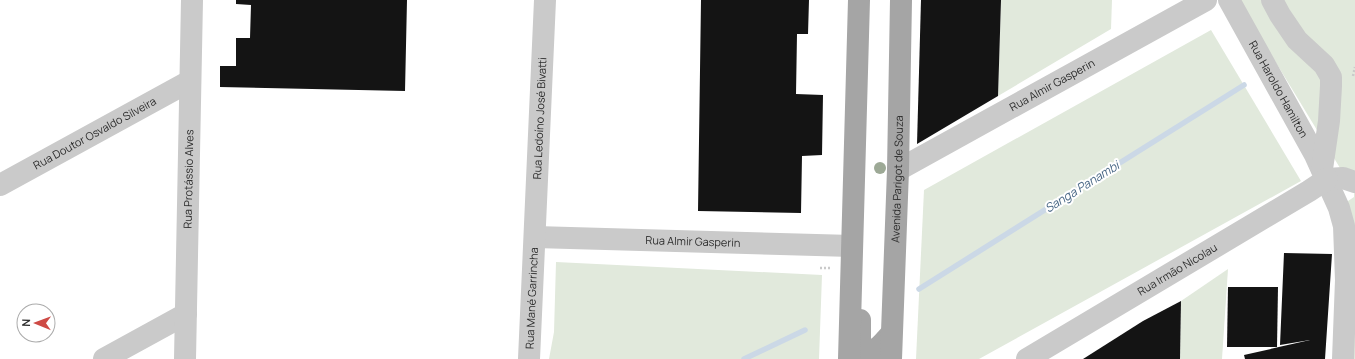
<svg xmlns="http://www.w3.org/2000/svg" width="1355" height="359" viewBox="0 0 1355 359" font-family="Manrope,sans-serif">
<style>
.green{fill:#e1e9dc}
.lines{fill:none;stroke-linecap:round;stroke-linejoin:round}
.stream{stroke:#cbd8e6;stroke-width:5.5}
.building{fill:#141414}
.path{stroke:#cacaca;stroke-width:2.5;stroke-dasharray:2 2;stroke-linecap:butt}
.minor{stroke:#cacaca;stroke-width:22}
.major{stroke:#a5a5a5;stroke-width:22}
.tree{fill:#9da996}
.labels{text-anchor:middle;stroke-width:4;stroke-linejoin:round;paint-order:stroke}
.street-label{font-size:11px;fill:#2d2d2d;stroke:#fff}
.water-label{font-size:12px;font-style:italic;fill:#466584;stroke:#fff}
</style>
<rect width="100%" height="100%" fill="#fff"/>
<g class="green">
<polygon points="1001,0 1112,0 1111,29 998,96"/>
<polygon points="1238,0 1355,0 1355,359 1347,359 1348,207 1348,201 1354,197 1354,191"/>
<polygon points="1211,30 1301,181 979,359 916,359 924,190"/>
<polygon points="556,262 822,275 819,359 549,359 554,332"/>
<polygon points="1228,269 1222,359 1180,359 1181,301"/>
</g>
<g class="lines">
<g class="stream">
<polyline points="919,289 1244,85"/>
<polyline points="744,359 805,330"/>
</g>
</g>
<g class="building">
<polygon points="236,0 407,0 405,91 220,87 220,66 236,66 236,38 250,38 251,5 236,4"/>
<polygon points="701,0 809,0 808,34 797,34 796,94 823,95 822,155 802,156 801,213 698,211"/>
<polygon points="921,0 1001,0 998,96 917,144"/>
<polygon points="1284,253 1332,254 1325,359 1245,359 1244,355 1310,340 1280,345"/>
<polygon points="1228,287 1278,287 1277,347 1227,347"/>
<polygon points="1181,301 1180,359 1083,359 1143,321"/>
</g>
<g class="lines">
<g class="path">
<polyline points="1353,76 1355,67"/>
<polyline points="820,268 831,268"/>
</g>
<g class="minor">
<path id="s1" d="M1229,0L1315,155L1339,208L1344,226L1346,280L1343,359"/>
<polyline points="1272,0 1280,15 1297,40 1324,65 1331,77 1331,86 1329,121 1322,169"/>
<path id="s2" d="M898,170L1206,0"/>
<polyline points="1327,179 1343,178 1355,182"/>
<path id="s3" d="M0,185L190,81"/>
<path id="s4" d="M535,237L852,246"/>
<polyline points="104,359 186,314"/>
<path id="s5" d="M185,359L192,0"/>
<path id="s6" d="M529,359L545,0"/>
<path id="s7" d="M1027,359L1309,191L1327,179"/>
</g>
<g class="major">
<path d="M860,320V340L863,349C875,356 883,342 891,334"/>
<polyline points="849,359 859,0"/>
<path id="s8" d="M891,359L898,170L901,0"/>
</g>
</g>
<circle class="tree" cx="880" cy="168" r="6"/>
<g class="labels">
<g class="street-label">
<text dy="4" stroke="none"><textPath href="#s2" startOffset="176">Rua Almir Gasperin</textPath></text>
<text dy="4" stroke="none"><textPath href="#s1" startOffset="102">Rua Haroldo Hamilton</textPath></text>
<text dy="4" stroke="none"><textPath href="#s6" startOffset="241">Rua Ledoíno José Bivatti</textPath></text>
<text dy="4" stroke="none"><textPath href="#s3" startOffset="108">Rua Doutor Osvaldo Silveira</textPath></text>
<text dy="4" stroke="none"><textPath href="#s5" startOffset="180">Rua Protássio Alves</textPath></text>
<text dy="4" stroke="none"><textPath href="#s8" startOffset="180">Avenida Parigot de Souza</textPath></text>
<text dy="4" stroke="none"><textPath href="#s4" startOffset="158">Rua Almir Gasperin</textPath></text>
<text dy="4" stroke="none"><textPath href="#s7" startOffset="175">Rua Irmão Nicolau</textPath></text>
<text dy="4" stroke="none"><textPath href="#s6" startOffset="61">Rua Mané Garrincha</textPath></text>
</g>
<g class="water-label">
<text transform="translate(1082 187) rotate(-32)" y="4">Sanga Panambi</text>
</g>
</g>
<g transform="translate(36 323) rotate(271)"><circle r="19" fill="#ffffff" stroke="#ababab"/>
<path d="M0-3L7 15L0 10L-7 15Z" fill="#ce4a45"/>
<text y="-6" font-size="11" font-weight="bold" text-anchor="middle" fill="#2d2d2d">N</text>
</g>
</svg>
